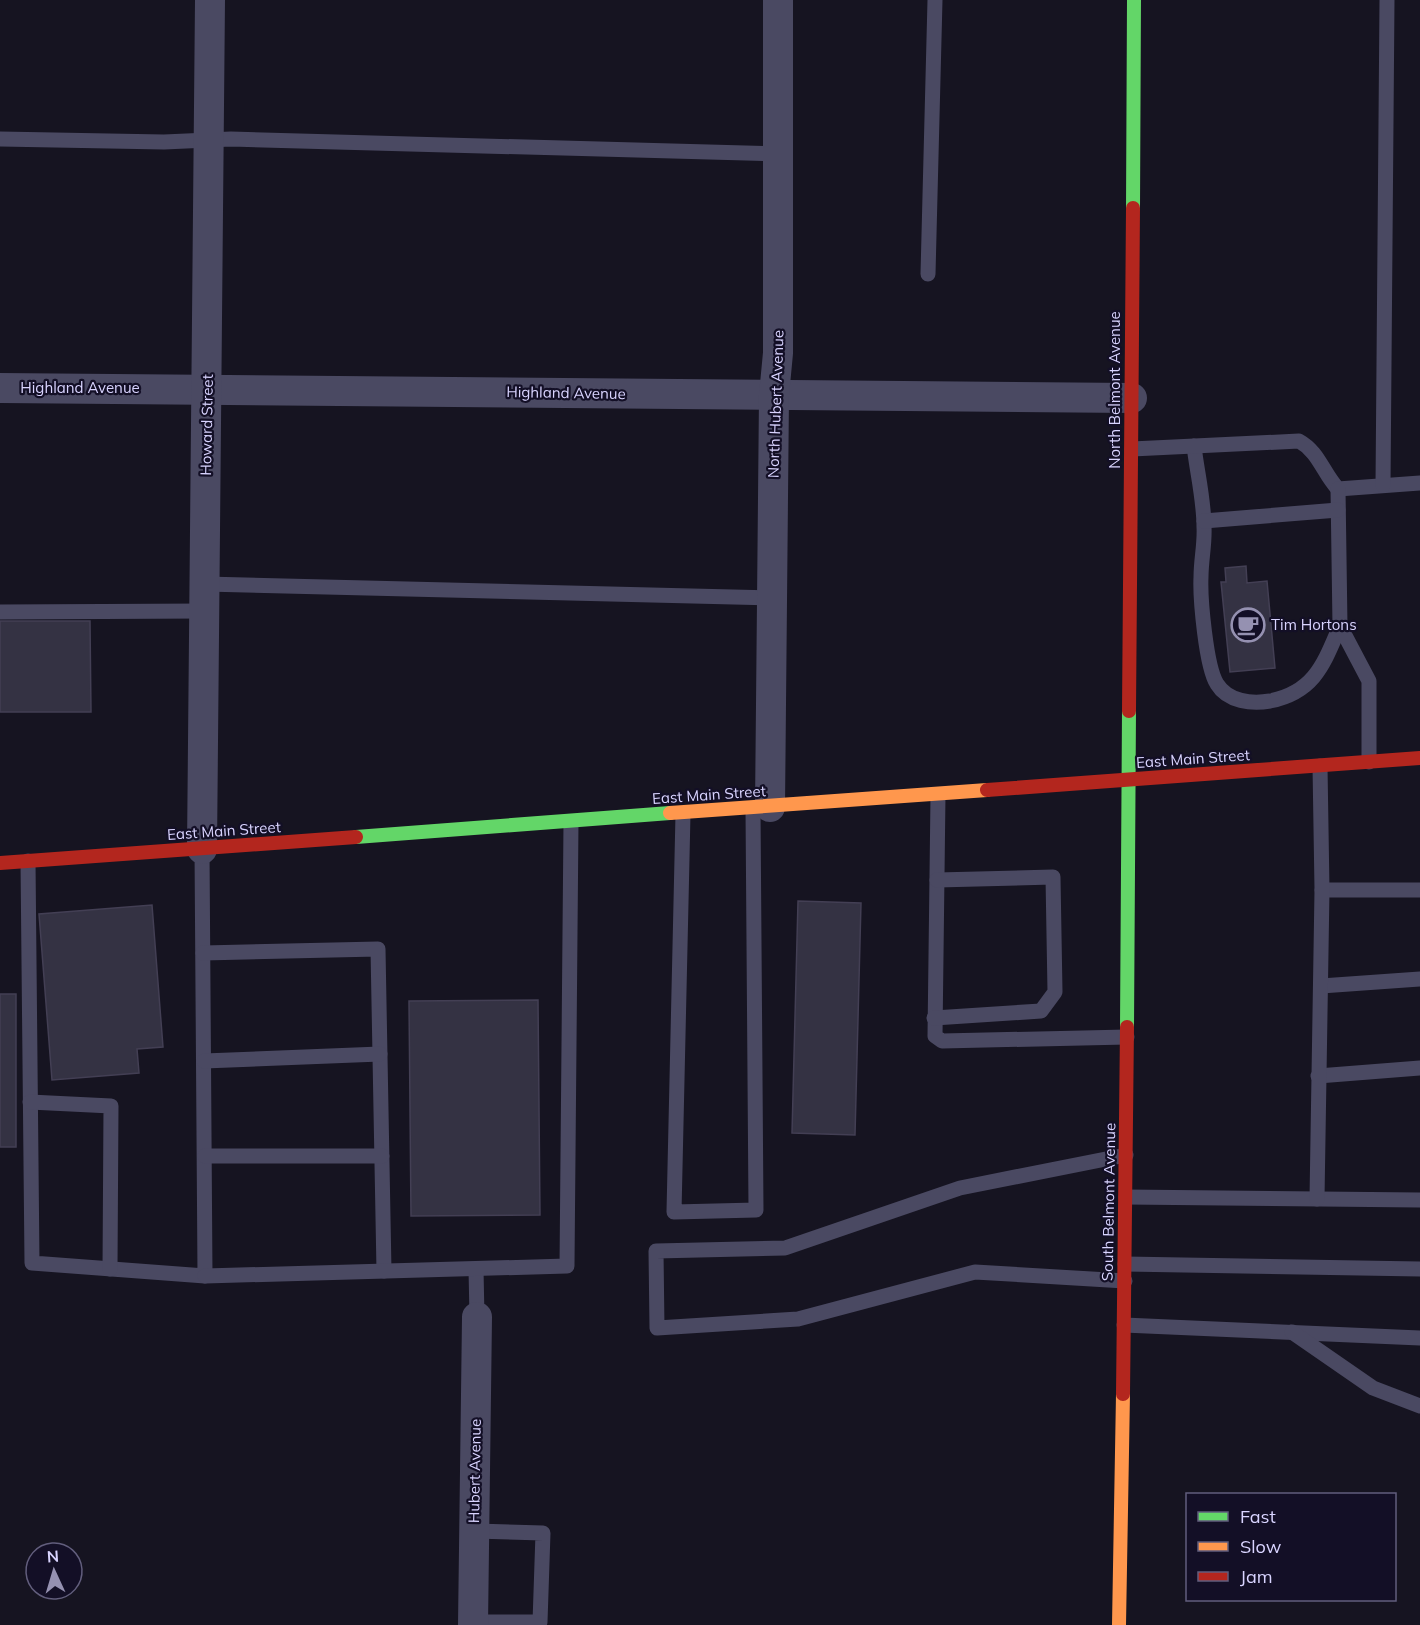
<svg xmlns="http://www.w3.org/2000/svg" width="1420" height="1625" viewBox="0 0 1420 1625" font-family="Mulish,sans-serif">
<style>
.building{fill:#343243;stroke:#433f54;stroke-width:1.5}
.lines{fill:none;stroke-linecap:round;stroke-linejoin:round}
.lane{stroke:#4a4962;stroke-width:15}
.street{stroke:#4a4962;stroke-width:30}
.fast{stroke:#63d668;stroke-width:14}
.slow{stroke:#ff974d;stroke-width:14}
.jam{stroke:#b3261e;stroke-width:14}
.labels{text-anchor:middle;stroke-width:4.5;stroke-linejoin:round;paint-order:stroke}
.street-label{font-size:15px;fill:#d9d4ff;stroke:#130f26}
.poi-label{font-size:15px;fill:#d9d4ff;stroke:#130f26;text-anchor:start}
</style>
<rect width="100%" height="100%" fill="#161421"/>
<g class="building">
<polygon points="1246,566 1247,583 1267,581 1275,668 1230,672 1221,582 1226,582 1225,568"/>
<polygon points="0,621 90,621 91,712 0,712"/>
<polygon points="798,901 861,903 855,1135 792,1133"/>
<polygon points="152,905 163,1047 137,1049 139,1073 52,1080 39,914"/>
<rect x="0" y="994" width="16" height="153"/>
<polygon points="538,1000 540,1215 411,1216 409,1001"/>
</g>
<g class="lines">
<g class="lane">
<polyline points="0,139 164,142 231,139 778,154"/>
<polyline points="928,274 935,0"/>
<path d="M1194,446C1197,472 1204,500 1204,527C1205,543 1201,560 1201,577C1200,598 1206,667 1217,684C1228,702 1252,704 1270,701C1315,692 1324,663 1340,626"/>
<path d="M1132,449L1299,441C1319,452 1323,473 1338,489L1420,483"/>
<polyline points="1383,485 1387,0"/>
<polyline points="1338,489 1340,626 1369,681 1369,762"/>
<polyline points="1204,521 1338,510"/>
<polyline points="205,584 772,598"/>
<polyline points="0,612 205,611"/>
<polyline points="938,795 935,1036 942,1041 1127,1037"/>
<polyline points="683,814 674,1212 756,1210 753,809"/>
<polyline points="28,861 32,1263 205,1276 202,849"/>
<polyline points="1322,890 1420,890"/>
<polyline points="203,953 378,949 384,1271"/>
<polyline points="1321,986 1420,979"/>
<polyline points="934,1018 1041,1011 1055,992 1053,877 937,880"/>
<polyline points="204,1061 380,1054"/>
<polyline points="1318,1076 1420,1068"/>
<polyline points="30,1102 111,1106 110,1269"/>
<polyline points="205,1156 382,1156"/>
<polyline points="1126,1197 1420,1200"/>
<polyline points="1317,1199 1322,890 1320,766"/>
<polyline points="1125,1264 1420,1269"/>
<polyline points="476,1269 477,1317"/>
<polyline points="205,1276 567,1266 571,822"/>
<polyline points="1125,1281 975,1272 798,1319 657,1328 656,1251 785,1248 960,1188 1126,1155"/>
<polyline points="1124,1325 1420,1338"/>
<polyline points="1292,1332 1373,1388 1420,1406"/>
<polyline points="473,1622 540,1622 543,1533 475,1531"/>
</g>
<g class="street">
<polyline points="0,388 1132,398"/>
<polyline points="770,807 774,395 778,353 778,0"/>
<polyline points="202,849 210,0"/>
<polyline points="473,1625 477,1317"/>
</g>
<g class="fast">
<polyline points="1133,208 1134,0"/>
<polyline points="356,837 670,813"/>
<polyline points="1127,1027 1129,711"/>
</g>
<g class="slow">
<polyline points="670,813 987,790"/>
<polyline points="1119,1625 1123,1394"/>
</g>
<g class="jam">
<polyline points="1129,711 1133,208"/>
<polyline points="987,790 1420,758"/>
<polyline points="0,863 356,837"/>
<polyline points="1123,1394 1127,1027"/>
</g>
</g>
<defs>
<g id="cafe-ring" transform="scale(1.725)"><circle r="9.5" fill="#130f26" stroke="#9591b1" stroke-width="1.5"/><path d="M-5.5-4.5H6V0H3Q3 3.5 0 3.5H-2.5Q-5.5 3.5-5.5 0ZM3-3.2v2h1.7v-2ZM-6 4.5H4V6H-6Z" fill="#9591b1"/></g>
</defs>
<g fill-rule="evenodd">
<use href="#cafe-ring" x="1248" y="625"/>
</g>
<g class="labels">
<g class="street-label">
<text x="80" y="393">Highland Avenue</text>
<text transform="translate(1115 390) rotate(-90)" y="5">North Belmont Avenue</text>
<text transform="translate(566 393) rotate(1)" y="5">Highland Avenue</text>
<text transform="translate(776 404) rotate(-88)" y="5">North Hubert Avenue</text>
<text transform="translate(207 425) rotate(-89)" y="5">Howard Street</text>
<text transform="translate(1193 759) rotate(-4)" y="5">East Main Street</text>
<text transform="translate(709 795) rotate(-4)" y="5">East Main Street</text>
<text transform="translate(224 831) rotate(-4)" y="5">East Main Street</text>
<text transform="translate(1109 1202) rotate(-89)" y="5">South Belmont Avenue</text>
<text transform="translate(475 1471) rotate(-89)" y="5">Hubert Avenue</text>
</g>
<g class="poi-label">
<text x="1271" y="630">Tim Hortons</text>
</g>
</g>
<rect x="1186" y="1493" width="210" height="108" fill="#130f26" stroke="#625e7d" stroke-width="1.5"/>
<rect x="1198" y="1512" width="30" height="9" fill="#63d668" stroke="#625e7d" stroke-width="1.5"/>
<text x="1240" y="1523" font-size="18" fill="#d9d4ff">Fast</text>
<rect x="1198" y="1542" width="30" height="9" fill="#ff974d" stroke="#625e7d" stroke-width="1.5"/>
<text x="1240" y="1553" font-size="18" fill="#d9d4ff">Slow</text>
<rect x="1198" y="1572" width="30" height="9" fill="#b3261e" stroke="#625e7d" stroke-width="1.5"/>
<text x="1240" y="1583" font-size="18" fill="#d9d4ff">Jam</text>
<g transform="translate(54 1571) rotate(356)"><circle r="28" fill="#130f26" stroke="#625e7d" stroke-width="1.5"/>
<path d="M0-4.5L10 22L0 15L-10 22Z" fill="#9591b1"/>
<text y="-9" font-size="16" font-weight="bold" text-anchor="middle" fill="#d9d4ff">N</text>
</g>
</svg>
